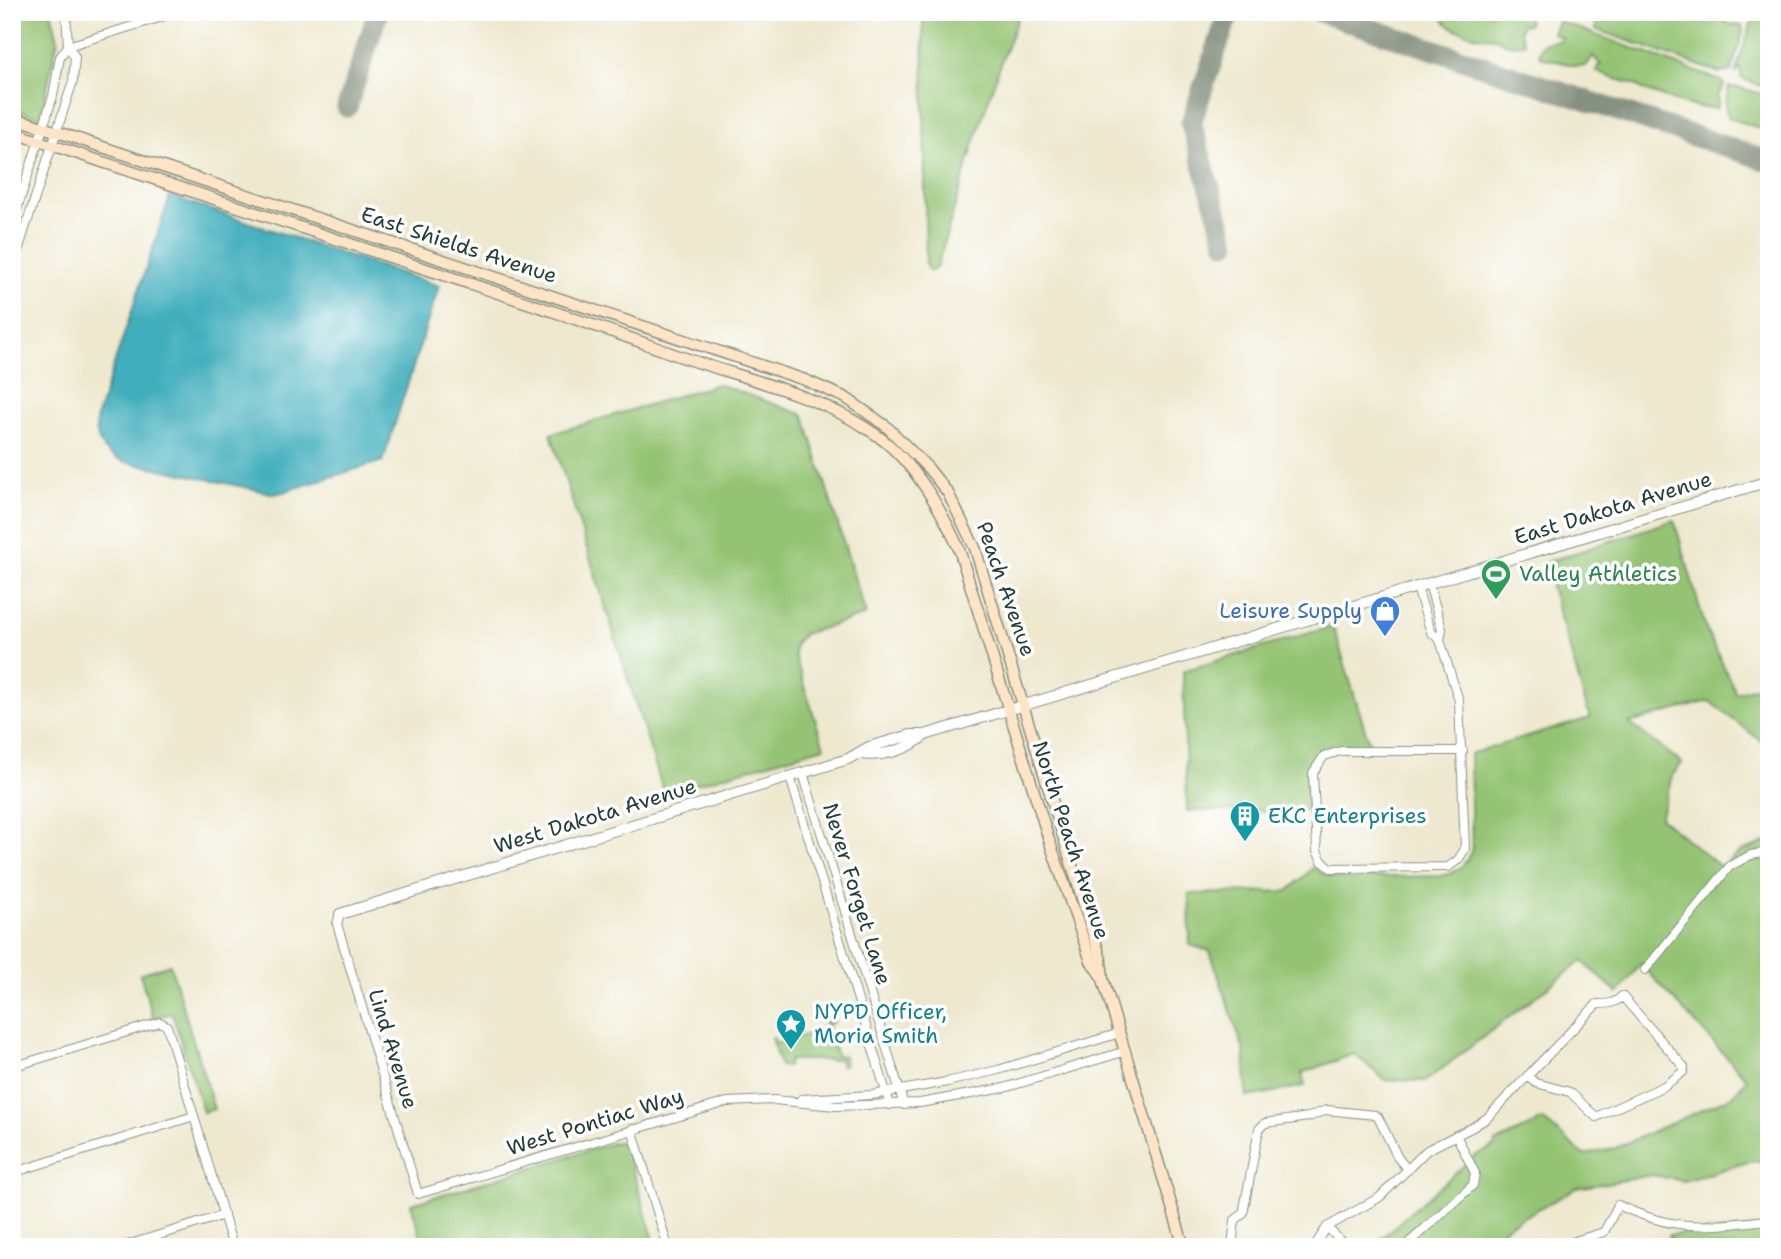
<svg xmlns="http://www.w3.org/2000/svg" width="1781" height="1259" viewBox="0 0 1781 1259" font-family="'Shantell Sans',sans-serif">
<style>
.green{fill:#94c473;stroke:#5a8054;stroke-width:2}
.water{fill:#3faebc;stroke:#2f7678;stroke-width:2}
.lines{fill:none;stroke-linecap:round;stroke-linejoin:round}
.taxiway{stroke:#869281;stroke-width:21}
.minor-casing{stroke:#869281;stroke-width:10}
.tertiary-casing{stroke:#869281;stroke-width:12}
.secondary-casing{stroke:#869281;stroke-width:13}
.minor{stroke:#fff;stroke-width:8}
.tertiary{stroke:#fff;stroke-width:10}
.secondary{stroke:#ffe4c6;stroke-width:10}
.labels{text-anchor:middle;stroke-width:7;stroke-linejoin:round;paint-order:stroke}
.street-label{font-size:21px;fill:#1f3d34;stroke:#fff}
.leisure-label{font-size:21px;fill:#27864d;stroke:#fff;text-anchor:start}
.shop-label{font-size:21px;fill:#366cbe;stroke:#fff;text-anchor:end}
.culture-label{font-size:21px;fill:#0d838f;stroke:#fff;text-anchor:start}
</style>
<rect width="100%" height="100%" fill="#fff"/>
<filter id="ink" filterUnits="userSpaceOnUse"><feTurbulence type="fractalNoise" baseFrequency=".0143" numOctaves="2"/><feDisplacementMap in="SourceGraphic" scale="14" xChannelSelector="R" yChannelSelector="G"/><feConvolveMatrix kernelMatrix="1 2 1 2 8 2 1 2 1" color-interpolation-filters="sRGB"/></filter>
<filter id="wash" filterUnits="userSpaceOnUse"><feTurbulence type="fractalNoise" baseFrequency=".00686" numOctaves="4" result="noise"/><feDisplacementMap in="SourceGraphic" scale="28" xChannelSelector="R" yChannelSelector="G"/><feGaussianBlur stdDeviation="1.57" result="paint"/><feColorMatrix in="noise" values="0 0 0 0 0 0 0 0 0 0 0 0 0 0 0 0 0 1.4 0 .05"/><feComposite in="paint" operator="in"/></filter>
<g filter="url(#wash)">
<rect width="100%" height="100%" fill="#ede8ce"/>
<g class="green">
<polygon points="12,12 51,12 58,39 40,118 12,108"/>
<path d="M926,12H1020C987,96 962,181 937,267L932,271L928,270L926,264L923,22Z"/>
<path d="M1450,12H1526L1529,22L1527,25L1522,24L1520,31L1524,43C1515,46 1504,45 1497,38C1482,38 1451,32 1443,19L1445,13L1449,15Z"/>
<polygon points="1599,12 1721,12 1720,15 1728,24 1742,26 1743,32 1731,71 1720,73 1595,29"/>
<polygon points="1749,12 1769,12 1769,89 1741,78 1740,67 1735,73 1754,16 1748,14"/>
<path d="M1558,21L1722,81L1724,85L1720,93L1717,94L1719,101L1716,109L1712,107C1698,112 1659,95 1644,90C1630,79 1611,81 1596,71L1598,66L1601,65L1593,56L1586,66H1577L1541,57L1539,54L1542,44L1560,40L1562,38L1553,33Z"/>
<polygon points="1729,87 1741,88 1769,96 1766,98 1769,100 1769,131 1729,118 1725,106"/>
<polygon points="718,384 804,415 866,615 804,634 795,643 794,654 824,747 664,793 551,434"/>
<path d="M1674,520L1706,629L1736,693L1769,683V747L1709,701L1629,723L1682,763L1672,776L1660,818L1721,867L1742,851L1769,841V1160L1748,1162L1684,1181L1653,1175L1577,1188L1512,1223L1481,1247H1371L1476,1155L1495,1146V1143L1543,1120L1584,1155L1613,1149L1731,1097L1747,1079L1641,964L1618,993L1582,961L1426,1081L1385,1080L1354,1054L1302,1073L1305,1086L1247,1097L1244,1051L1210,951L1190,945L1189,894L1288,891L1314,867L1323,874L1334,878L1440,876C1458,873 1467,865 1472,848L1470,754L1590,718L1544,563Z"/>
<path d="M1333,626L1370,746C1309,746 1307,750 1307,810L1187,811L1183,671Z"/>
<polygon points="170,964 214,1109 203,1112 172,1013 153,1018 140,974"/>
<polygon points="832,1018 834,1022 827,1025 837,1057 844,1056 845,1065 840,1066 840,1060 789,1060 788,1067 780,1066 771,1038 774,1038 776,1044 825,1029 825,1021"/>
<polygon points="616,1142 621,1142 626,1148 656,1247 424,1247 411,1204"/>
<polygon points="1769,1227 1769,1247 1671,1247 1669,1235"/>
</g>
<path class="water" d="M170,196L439,286L383,461L276,494L123,461C102,454 93,437 97,416Z"/>
<g class="lines">
<g class="taxiway">
<polyline points="1320,12 1769,161"/>
<polyline points="347,107 378,12"/>
<polyline points="1226,243 1191,123 1229,12"/>
</g>
</g>
</g>
<g filter="url(#ink)">
<g class="lines">
<g class="minor-casing">
<g id="minor">
<polyline points="68,46 178,12"/>
<polyline points="12,225 53,96 60,57 68,46"/>
<polyline points="12,269 73,81 75,57 68,46 66,12"/>
<polyline points="1429,584 1442,629 1440,640"/>
<polyline points="1417,588 1431,632 1440,640 1459,701 1465,849 1458,860 1448,867 1331,868 1322,861 1317,851 1313,773 1324,756 1341,751 1463,751"/>
<polyline points="803,773 904,1105"/>
<polyline points="790,777 890,1105"/>
<polyline points="340,914 337,924 418,1194 727,1102 774,1100 836,1106 920,1103 1004,1088 1126,1051"/>
<polyline points="1645,970 1730,866 1751,855 1769,852"/>
<polyline points="12,1067 160,1022 167,1026 233,1247"/>
<polyline points="801,1099 872,1095 947,1082 998,1070 1120,1033"/>
<polyline points="632,1129 668,1247"/>
<polyline points="12,1173 194,1116"/>
<polyline points="1327,1227 1346,1247"/>
<polyline points="121,1247 224,1215"/>
<polyline points="1232,1247 1235,1220 1243,1214 1259,1129 1265,1123 1309,1117 1326,1110 1375,1115 1378,1117 1398,1158 1408,1170"/>
<path d="M1314,1247L1327,1227L1380,1197L1427,1150L1473,1127L1487,1118L1597,1004C1607,1004 1615,1004 1622,996L1684,1067L1683,1072L1664,1086L1596,1117L1570,1092L1536,1083L1527,1076"/>
<polyline points="1404,1247 1473,1185 1475,1173 1456,1135"/>
<path d="M1556,1247L1604,1232L1618,1205C1678,1233 1706,1226 1769,1220"/>
</g>
</g>
<g class="tertiary-casing">
<g id="tertiary">
<path d="M860,754C883,757 908,750 925,735"/>
<polyline points="340,914 848,759 869,747 911,735 925,735 1769,481"/>
</g>
</g>
<g class="secondary-casing">
<g id="secondary">
<polyline points="12,117 805,380 846,398 886,426 928,468 948,493 975,548 1101,960 1103,979 1184,1247"/>
<path d="M12,132C145,176 278,220 411,264C497,293 583,320 668,352C738,378 814,391 875,434C914,461 940,507 959,549L1049,840L1091,961L1101,976"/>
</g>
</g>
<use href="#minor" class="minor"/>
<use href="#tertiary" class="tertiary"/>
<use href="#secondary" class="secondary"/>
</g>
</g>
<defs>
<g id="stadium-pin" transform="scale(1.575)"><path d="M0 17L-7.5 6A9.5 9.5 0 1 1 7.5 6Z" fill="#2e9e5b" stroke="#fff"/><path d="M0-5a6.5 5 0 1 0 0 10a6.5 5 0 1 0 0-10ZM-3.5-1.8h7v3.6h-7Z" fill="#fff"/></g>
<g id="shop-pin" transform="scale(1.575)"><path d="M0 17L-7.5 6A9.5 9.5 0 1 1 7.5 6Z" fill="#3f7fe0" stroke="#fff"/><path d="M-5-2.5h2.3a2.7 3.5 0 0 1 5.4 0H5L5.5 6h-11ZM-1.5-2.5h3a1.5 2.3 0 0 0-3 0Z" fill="#fff"/></g>
<g id="building-pin" transform="scale(1.575)"><path d="M0 17L-7.5 6A9.5 9.5 0 1 1 7.5 6Z" fill="#0f9aa8" stroke="#fff"/><path d="M-4-6H4V6H1V3H-1V6H-4ZM-2.5-4.3h1.7v1.8h-1.7ZM.8-4.3h1.7v1.8H.8ZM-2.5-1h1.7V.8h-1.7ZM.8-1h1.7V.8H.8Z" fill="#fff"/></g>
<g id="sight-pin" transform="scale(1.575)"><path d="M0 17L-7.5 6A9.5 9.5 0 1 1 7.5 6Z" fill="#0f9aa8" stroke="#fff"/><path d="M0-6L1.8-2.2L6-1.7L2.9 1.2L3.7 5.4L0 3.3L-3.7 5.4L-2.9 1.2L-6-1.7L-1.8-2.2Z" fill="#fff"/></g>
</defs>
<g fill-rule="evenodd">
<use href="#stadium-pin" x="1496" y="574"/>
<use href="#shop-pin" x="1385" y="611"/>
<use href="#building-pin" x="1245" y="816"/>
<use href="#sight-pin" x="791" y="1024"/>
</g>
<g class="labels">
<g class="street-label">
<text transform="translate(459 245) rotate(18)" y="7">East Shields Avenue</text>
<text transform="translate(1613 508) rotate(-17)" y="7">East Dakota Avenue</text>
<text transform="translate(1006 589) rotate(71)" y="7">Peach Avenue</text>
<text transform="translate(595 816) rotate(-17)" y="7">West Dakota Avenue</text>
<text transform="translate(1071 840) rotate(72)" y="7">North Peach Avenue</text>
<text transform="translate(857 894) rotate(73)" y="7">Never Forget Lane</text>
<text transform="translate(393 1049) rotate(73)" y="7">Lind Avenue</text>
<text transform="translate(595 1122) rotate(-17)" y="7">West Pontiac Way</text>
</g>
<g class="leisure-label">
<text x="1519" y="581">Valley Athletics</text>
</g>
<g class="shop-label">
<text x="1362" y="618">Leisure Supply</text>
</g>
<g class="culture-label">
<text x="1268" y="823">EKC Enterprises</text>
<text x="814" y="1019">NYPD Officer,<tspan x="814" dy="24">Moria Smith</tspan></text>
</g>
</g>
<rect width="1781" height="1259" fill="none" stroke="#fff" stroke-width="42"/>
</svg>
